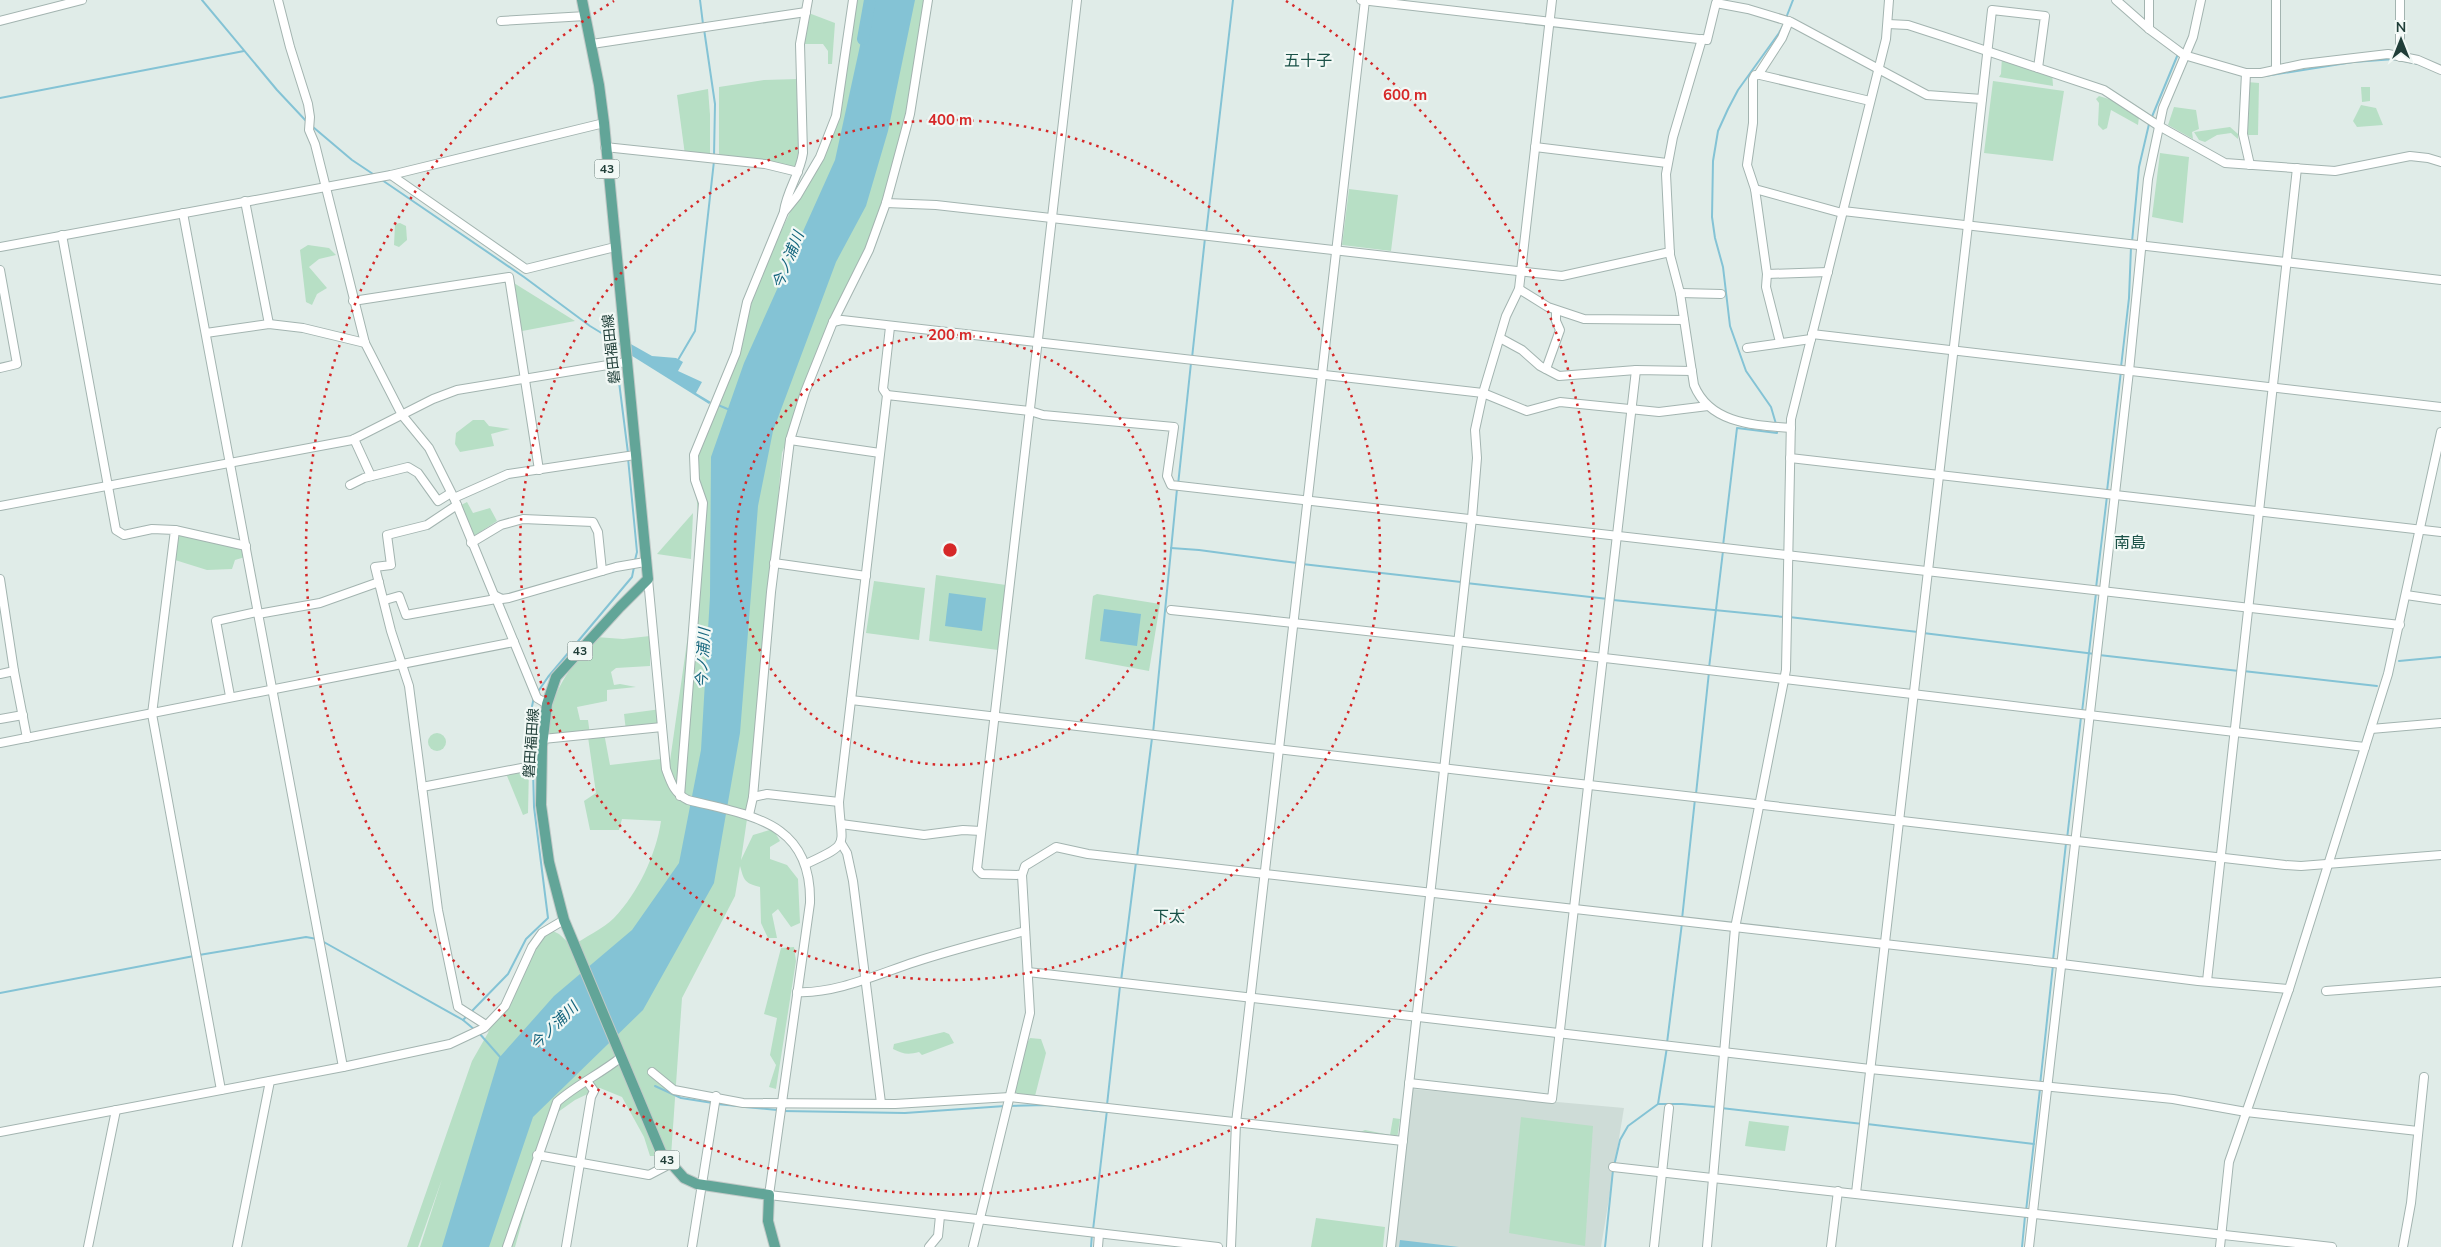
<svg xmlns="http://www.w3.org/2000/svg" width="2441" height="1247" viewBox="0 0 2441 1247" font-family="'Nunito Sans','Noto Sans JP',sans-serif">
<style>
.built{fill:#cedcd7}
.green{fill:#b7dfc5}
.water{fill:#84c3d5}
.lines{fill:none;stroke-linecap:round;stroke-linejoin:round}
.stream{stroke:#84c3d5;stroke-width:2}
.river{stroke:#84c3d5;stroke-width:12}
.minor-casing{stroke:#a3b4b0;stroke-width:10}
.major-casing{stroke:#c1c9c7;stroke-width:12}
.minor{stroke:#fff;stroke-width:8}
.major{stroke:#62a598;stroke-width:10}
.ring{fill:none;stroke:#d62828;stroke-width:2.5;stroke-dasharray:2.5 5}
.labels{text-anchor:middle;stroke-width:4.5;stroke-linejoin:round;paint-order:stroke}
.shield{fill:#f1f8f5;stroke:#5f7671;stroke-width:1}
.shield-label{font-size:12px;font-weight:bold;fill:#203e38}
.street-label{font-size:14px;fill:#203e38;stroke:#f1f8f5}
.water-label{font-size:15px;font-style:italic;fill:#16667e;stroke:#f1f8f5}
.quarter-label{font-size:16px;fill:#1a5147;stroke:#f1f8f5}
.centre{fill:#d62828;stroke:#f1f8f5;stroke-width:2.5}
.ring-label{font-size:15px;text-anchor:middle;font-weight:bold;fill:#d62828;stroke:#f1f8f5;stroke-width:4.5;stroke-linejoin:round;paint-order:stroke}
</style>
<rect width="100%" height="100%" fill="#e0ece8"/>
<polygon class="built" points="1412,1089 1624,1108 1601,1247 1391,1247"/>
<g class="green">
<path d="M855,0H932L918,65L885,194L864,261L829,330L782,453L756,758L741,860L753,835L773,829L780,841L770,847V859L787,865L798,879L800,923L791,927L778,909L772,914L777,938H768L761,923L760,887C744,883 744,880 740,866L735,896L682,998L671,1156H650L644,1137L622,1097L600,1088L575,1100L551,1117L515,1247H420L442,1179L418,1247H407L472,1061L488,1033L492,1020L549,929L559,934L572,946C585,937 603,929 614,918C638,893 656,855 661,821L622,819L619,830H590L584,801L596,793L588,737L604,733L610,765L661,759L668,775L700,551L694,455L729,372L749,297L835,120Z"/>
<polygon points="806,12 835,23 832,64 828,64 828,51 823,44 800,44"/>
<polygon points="2002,56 2052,72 2053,86 1999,77 2001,74"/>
<polygon points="798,79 800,159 794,168 719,157 719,87 764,80"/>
<polygon points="1993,81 2064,91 2053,161 1984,153"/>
<polygon points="2247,82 2259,83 2258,135 2246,135"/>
<polygon points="2361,87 2370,87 2370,101 2362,102"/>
<polygon points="708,89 710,115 710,155 685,155 677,95"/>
<polygon points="2099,96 2115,101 2139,117 2138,125 2111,110 2107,128 2103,130 2098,125 2099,103 2096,99"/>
<polygon points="2361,105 2376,108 2383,125 2357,127 2353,121"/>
<polygon points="2174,107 2196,110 2199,129 2192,132 2193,139 2168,125"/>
<polygon points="2230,127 2238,134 2238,139 2231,133 2217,135 2205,142 2199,140 2194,132"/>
<polygon points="2160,153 2189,157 2183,223 2152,217"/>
<polygon points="1349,189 1398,195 1391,251 1342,245"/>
<polygon points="400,223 406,226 407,240 399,247 394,245 395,224"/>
<polygon points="308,245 329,248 336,255 319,259 309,267 327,288 317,294 312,305 306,302 300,250"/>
<polygon points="509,280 575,321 517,332"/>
<polygon points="473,420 484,420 489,426 510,429 491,434 494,446 460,452 455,444 456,433"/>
<polygon points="467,502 473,513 490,508 497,521 474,536 461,505"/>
<polygon points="693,513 691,559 657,554"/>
<polygon points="175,530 243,545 245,557 235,560 232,569 207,570 175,560"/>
<polygon points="936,575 1006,585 998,650 929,641"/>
<polygon points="874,581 925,588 919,640 866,633"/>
<polygon points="1097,594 1160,604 1149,671 1085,659 1093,596"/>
<path d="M650,636V666L616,668L611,672L614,685L620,684L636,687L607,690V701L577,707L580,720H588L590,735L549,736C548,693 569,669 596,637L623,639Z"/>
<polygon points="661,709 661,727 626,731 624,714"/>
<circle cx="437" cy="742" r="9"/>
<polygon points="529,767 528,813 523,815 505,771"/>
<polygon points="794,947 796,961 776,1089 769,1087 776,1065 770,1055 777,1018 764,1014 781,948"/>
<path d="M944,1032L949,1034L954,1043L922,1055L919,1052C908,1055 903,1054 893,1049L894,1044Z"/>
<path d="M1030,1038L1041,1039L1046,1053L1035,1096L1015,1093C1015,1071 1019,1056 1030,1038Z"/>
<polygon points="1521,1117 1593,1126 1585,1246 1509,1233"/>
<polygon points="1393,1118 1400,1119 1397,1139 1364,1135 1360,1132 1365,1130 1390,1135"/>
<polygon points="1749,1121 1789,1126 1785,1151 1745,1146"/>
<polygon points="1316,1218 1385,1227 1383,1247 1311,1247"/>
</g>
<g class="water">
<polygon points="870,0 915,0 888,131 866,206 836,262 773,431 758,506 740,733 714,883 643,1010 533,1117 489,1247 442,1247 499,1058 554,996 632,930 679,863 701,750 710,596 711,457 744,363 835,160"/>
<polygon points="629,343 652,356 676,358 683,362 678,371 702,382 696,393 711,402 709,404 629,354"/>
<polygon points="949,593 986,598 982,631 945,626"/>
<polygon points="1104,609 1141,614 1137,646 1100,641"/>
<polygon points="1400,1240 1459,1247 1399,1247"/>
</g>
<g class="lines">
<g class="stream">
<polyline points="202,0 277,90 307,122"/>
<polyline points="700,0 703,24"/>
<polyline points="1786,18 1793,0"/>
<polyline points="704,29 715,104 714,156"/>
<polyline points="2265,76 2353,62 2395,59 2418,64"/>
<polyline points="0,98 244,51"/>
<polyline points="2151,119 2178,54"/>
<polyline points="313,127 352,160 376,176"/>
<polyline points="382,180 524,277 590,326 621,345"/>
<polyline points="1206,234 1233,0"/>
<polyline points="2132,242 2139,167 2149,124"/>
<polyline points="615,341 617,361"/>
<polyline points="1192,358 1205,238"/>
<polyline points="678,360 695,331 714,161"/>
<polyline points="617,366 628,453"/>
<polyline points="2121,367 2129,298 2131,247"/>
<polyline points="718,405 730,410"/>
<polyline points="1776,424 1771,407 1746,371 1730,326 1723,267 1715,238 1712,217 1713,161 1718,131 1728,109 1738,90 1779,33 1785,22"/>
<polyline points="628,458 637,552 635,560"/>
<polyline points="1178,485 1191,363"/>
<polyline points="2107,491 2121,371"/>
<polyline points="1723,546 1737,428 1777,433 1777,429"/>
<polyline points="1171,548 1199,550 1297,563"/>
<polyline points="1302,564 1461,582"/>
<polyline points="1466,583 1608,599"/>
<polyline points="2096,588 2107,496"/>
<polyline points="1613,600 1784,617"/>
<polyline points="1789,617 1918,632"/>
<polyline points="1923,633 2095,654"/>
<polyline points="2099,655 2239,671"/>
<polyline points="2399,661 2441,657"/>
<polyline points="1709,668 1723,551"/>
<polyline points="2243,671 2377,686"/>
<polyline points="537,693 548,677 632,577 634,567"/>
<polyline points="2082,712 2096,593"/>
<polyline points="1153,733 1177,489"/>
<polyline points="532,764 531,711 534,697"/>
<polyline points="1696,794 1709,672"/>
<polyline points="2067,839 2081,717"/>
<polyline points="1137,857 1152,738"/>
<polyline points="1682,919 1695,799"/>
<polyline points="322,941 463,1020 475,1030"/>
<polyline points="199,955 306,937 317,939"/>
<polyline points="2053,960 2066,843"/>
<polyline points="1121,981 1136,862"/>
<polyline points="0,993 194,956"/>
<polyline points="470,1013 508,974 526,939 548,918 534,807 533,769"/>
<polyline points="463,1020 467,1016"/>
<polyline points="479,1033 501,1058"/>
<polyline points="1667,1043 1682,923"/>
<polyline points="2040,1085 2053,965"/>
<polyline points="655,1086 681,1098 713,1103"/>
<polyline points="717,1104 738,1106"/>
<polyline points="1658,1104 1667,1047"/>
<polyline points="1107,1105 1120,986"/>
<polyline points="1009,1106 1046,1105 1107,1112"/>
<polyline points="745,1107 777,1110"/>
<polyline points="1721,1108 1863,1124"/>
<polyline points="782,1111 905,1113 1005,1106"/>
<polyline points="1867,1124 2034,1144"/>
<polyline points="1614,1166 1620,1140 1628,1126 1658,1104 1682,1104 1716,1107"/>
<polyline points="2026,1211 2040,1089"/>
<polyline points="1093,1230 1107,1110"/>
<polyline points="1091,1247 1092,1234"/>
<polyline points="1605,1247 1613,1170"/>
<polyline points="2022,1247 2025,1216"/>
</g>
<polyline class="river" points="863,39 870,0"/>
<g class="minor-casing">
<g id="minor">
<polyline points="278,0 290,47 308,104 310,117 309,130 315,144 365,343 402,415 429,448 454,498 494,595 502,599 509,598 616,567 645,562"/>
<polyline points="1361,0 1707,40 1716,3 1748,9 1791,22 1927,95 1982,99"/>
<polyline points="2116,0 2149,29 2184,55 2246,73 2261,73 2303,64 2388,54 2418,60 2441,70"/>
<polyline points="2149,0 2149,29"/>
<polyline points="2276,0 2276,69"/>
<polyline points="0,21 82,0"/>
<polyline points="501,21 586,16"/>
<polyline points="1888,24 1908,25 1942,36 2104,90 2159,126 2225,163 2335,171 2410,156 2428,158 2441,162"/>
<path d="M1702,39L1673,137L1666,174L1670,255L1680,293L1694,385C1710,424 1754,425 1791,428"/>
<polyline points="592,44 806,12"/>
<polyline points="2400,57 2400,0"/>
<polyline points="2246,73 2243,134 2250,165"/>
<polyline points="1758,75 1782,38 1789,21"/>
<polyline points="605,147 765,164 798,172"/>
<polyline points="1535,147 1667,163"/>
<polyline points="391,175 526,269 615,247"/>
<polyline points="1755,189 1842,213"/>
<polyline points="245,201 269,324"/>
<polyline points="886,203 936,205 1562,276 1670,252"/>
<path d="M784,211C787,190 800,174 803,153L800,44L808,0"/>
<polyline points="1843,211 2441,280"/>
<polyline points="183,213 343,1067"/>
<polyline points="1968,225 1992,10 2045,16 2038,68"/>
<polyline points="62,235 116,530 124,535 152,529 175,530 152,714 221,1090"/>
<polyline points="0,247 391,175 604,123"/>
<polyline points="0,270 17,364 0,368"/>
<polyline points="1767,274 1828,272"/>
<polyline points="1519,289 1548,307 1584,319 1684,320"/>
<polyline points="1680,293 1721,294"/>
<polyline points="353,301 509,277 539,470"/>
<polyline points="833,322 842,320 1483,393 1527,411 1560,402 1659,412 1708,406"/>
<polyline points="206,333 269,324 303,328 365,343"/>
<polyline points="1812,334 2441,407"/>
<polyline points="1500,338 1522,350 1540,366 1559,376 1636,370 1692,371"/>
<polyline points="1780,342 1766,287 1767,274 1755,189 1747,165 1753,123 1753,79 1755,75 1760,75 1870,101"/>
<polyline points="1747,348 1811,339"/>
<polyline points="1546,369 1560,330 1556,321 1556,311"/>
<polyline points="887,395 883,389 890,327"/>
<polyline points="354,439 371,476"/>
<polyline points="790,440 880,453"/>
<polyline points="1790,458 2441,532"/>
<polyline points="350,485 364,478 408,467 418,473 438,501 451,493"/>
<polyline points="454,498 508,474 635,455"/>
<polyline points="457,505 427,525 387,535 391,565 375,567 391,631 409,686 438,910 458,1007 486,1025"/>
<polyline points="0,506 352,440 433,399 457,390 626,362"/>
<polyline points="175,530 246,546"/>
<polyline points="471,543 501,525 523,519 593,522 598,532 602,571"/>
<polyline points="774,563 866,576"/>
<polyline points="0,579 14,671 27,738"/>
<path d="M648,579L666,769C671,783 674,793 688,800C751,816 812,821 810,903L769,1195L1218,1247"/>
<polyline points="2406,595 2441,600"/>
<polyline points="495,596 537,698 547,704"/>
<polyline points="385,600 399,596 406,615 496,599"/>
<path d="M1171,610C1570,651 1967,702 2365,747"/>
<polyline points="258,614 320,603 379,582"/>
<polyline points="0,674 14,671"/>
<polyline points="230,696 216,621 257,612"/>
<polyline points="851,700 2285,865 2301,866 2441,855"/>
<polyline points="0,719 23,715"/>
<polyline points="2371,729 2441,723"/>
<polyline points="543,739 662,727"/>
<polyline points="0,743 514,642"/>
<polyline points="422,787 542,764"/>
<polyline points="680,796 703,503 695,480 694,455 736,353 747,302 784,212 797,196 820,157 836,116 853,0"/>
<polyline points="753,797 767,794 839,802"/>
<polyline points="749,815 753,797 771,592 790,440 805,392 833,322 869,250 886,203 910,114 928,0"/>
<polyline points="841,824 924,835 963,830 981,831"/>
<polyline points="841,843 847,853 853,881 881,1103"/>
<path d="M806,864C852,843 841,847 839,802L887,395L1030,411L1043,415L1174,427L1167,476L1171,485L2400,625"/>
<polyline points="1022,875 982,874 977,869 1077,0"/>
<polyline points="1028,972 1870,1069 2173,1099 2246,1112 2418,1131"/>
<polyline points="2207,981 2297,168"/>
<polyline points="2326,991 2441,982"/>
<path d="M797,992C836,994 878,974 915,962C951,950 988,941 1025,931"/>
<polyline points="652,1072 674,1090 743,1103 895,1104 1010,1097 1403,1141"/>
<polyline points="1409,1083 1552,1099 1636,370"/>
<polyline points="0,1132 343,1067 450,1044 484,1028 505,1006 532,947 542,933 564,920"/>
<polyline points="537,1155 649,1175 670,1164"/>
<polyline points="1613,1167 2332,1247"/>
<polyline points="1856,1193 1968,225"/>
<polyline points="88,1247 116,1110"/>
<polyline points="237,1247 270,1081"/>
<path d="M507,1247L557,1102C576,1085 600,1074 620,1058"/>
<polyline points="566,1247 591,1097 594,1091 587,1081"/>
<polyline points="692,1247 716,1096"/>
<polyline points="929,1247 938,1236 940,1216"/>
<polyline points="973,1247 1030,1013 1022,875 1025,866 1056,847 1088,854 2062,964 2198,981 2289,989"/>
<polyline points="1098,1247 1099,1234"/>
<polyline points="1231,1247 1236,1123 1365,0"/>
<polyline points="1391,1247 1472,518 1477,458 1475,430 1483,393 1506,316 1519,289 1552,0"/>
<polyline points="1654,1247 1669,1108"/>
<polyline points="1707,1247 1735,928 1786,670 1791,419 1886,39 1889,0"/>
<polyline points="1831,1247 1838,1191"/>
<polyline points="2029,1247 2129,371 2148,179 2163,108 2193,37 2201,0"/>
<polyline points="2220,1247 2229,1162 2289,989 2388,674 2441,432"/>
<polyline points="2403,1247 2411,1203 2424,1077"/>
</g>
</g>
<g class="major-casing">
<polyline id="major" points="582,0 599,85 604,123 648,579 620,607 556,677 547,704 542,746 541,805 549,862 564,920 661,1152 684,1178 697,1184 769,1195 768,1221 775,1247"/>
</g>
<use href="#minor" class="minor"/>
<use href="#major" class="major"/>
</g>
<g class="ring">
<circle cx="950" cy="550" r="215"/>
<circle cx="950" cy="550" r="430"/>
<path d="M1286 1A644 644 0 1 1 614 1"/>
</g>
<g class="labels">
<g class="shield">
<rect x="594.5" y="159.5" width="25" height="19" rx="4"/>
<rect x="567.5" y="641.5" width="25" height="19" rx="4"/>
<rect x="654.5" y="1150.5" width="25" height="19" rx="4"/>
</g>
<g class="shield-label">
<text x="607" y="173">43</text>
<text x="580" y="655">43</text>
<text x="667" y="1164">43</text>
</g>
<g class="street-label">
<text transform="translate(611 349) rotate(-96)" y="5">磐田福田線</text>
<text transform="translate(531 743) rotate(-86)" y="5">磐田福田線</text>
</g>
<g class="water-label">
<text transform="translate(788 260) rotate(-68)" y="5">今ノ浦川</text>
<text transform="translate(703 658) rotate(-87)" y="5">今ノ浦川</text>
<text transform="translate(554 1026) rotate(-45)" y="5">今ノ浦川</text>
</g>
<g class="quarter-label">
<text x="1308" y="66">五十子</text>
<text x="2130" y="548">南島</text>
<text x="1169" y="922">下太</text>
</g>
</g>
<circle cx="950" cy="550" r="8" class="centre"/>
<g class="ring-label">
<text x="1405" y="100">600 m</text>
<text x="950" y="125">400 m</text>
<text x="950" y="340">200 m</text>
</g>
<g transform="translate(2401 40)" stroke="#f1f8f5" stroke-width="4" paint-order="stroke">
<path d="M0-4L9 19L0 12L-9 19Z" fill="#203e38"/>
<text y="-8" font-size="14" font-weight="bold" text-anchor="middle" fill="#203e38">N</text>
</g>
</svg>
